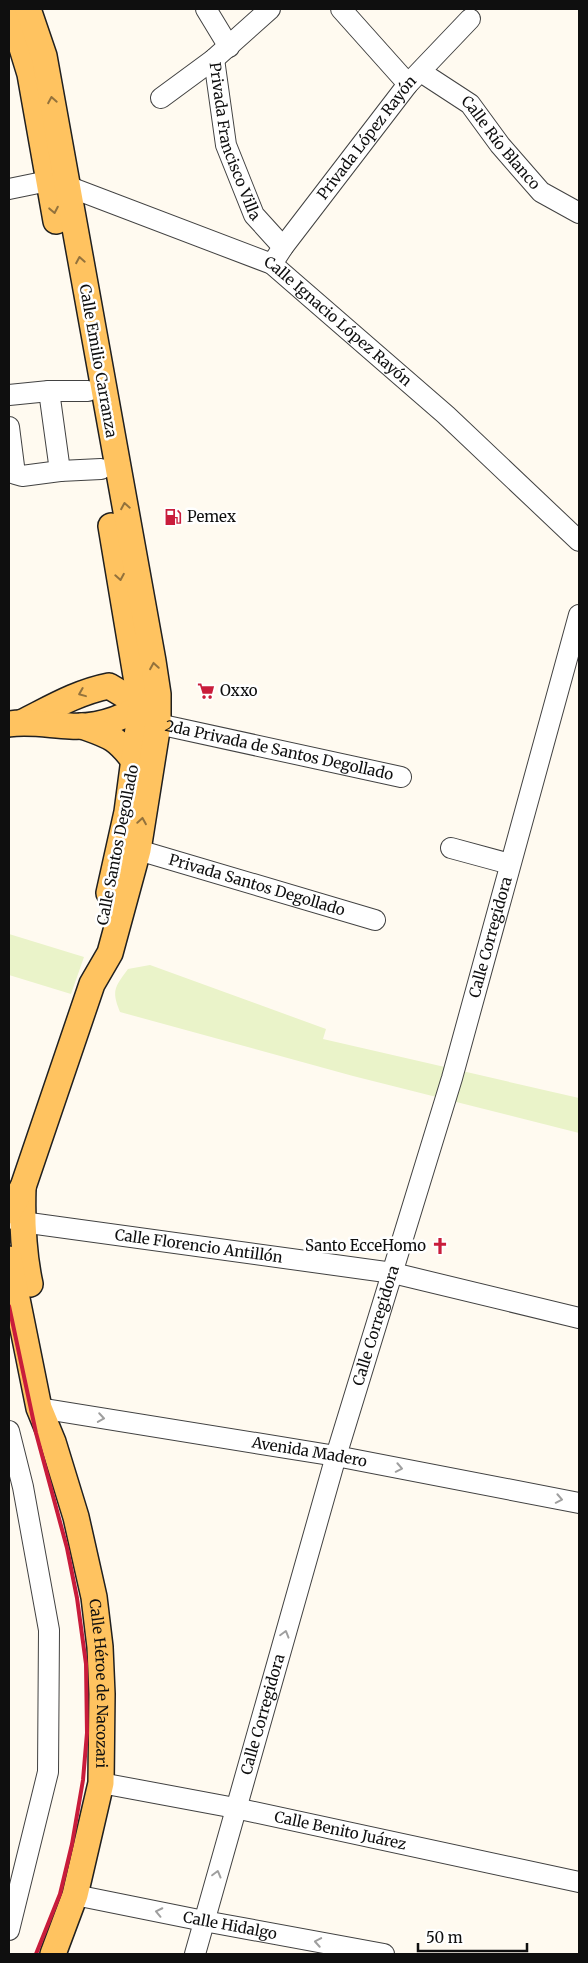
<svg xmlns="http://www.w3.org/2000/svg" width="588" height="1963" viewBox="0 0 588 1963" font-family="Merriweather,serif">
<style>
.pitch{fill:#eaf3c9}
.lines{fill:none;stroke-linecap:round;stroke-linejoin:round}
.minor-casing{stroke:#424242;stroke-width:22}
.major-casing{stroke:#202020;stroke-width:28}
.minor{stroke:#fff;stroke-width:20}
.major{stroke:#ffc360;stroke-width:25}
.rail{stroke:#c91c3b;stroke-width:4}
.oneway{stroke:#93723c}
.oneway2{stroke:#9f9f9f}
.labels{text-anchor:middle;stroke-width:5;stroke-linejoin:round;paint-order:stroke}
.street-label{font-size:15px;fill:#0f0f0f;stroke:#fff}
.poi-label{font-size:15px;fill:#0f0f0f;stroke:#fff;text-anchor:start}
</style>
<rect width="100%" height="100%" fill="#fffaf0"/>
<g class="pitch">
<polygon points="9,934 84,957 71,994 9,975"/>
<path d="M150,965L326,1029L323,1039L579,1098V1133L353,1076L120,1012C111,990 115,987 128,969Z"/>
</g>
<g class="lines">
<g class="minor-casing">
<g id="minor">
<polyline points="206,9 229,47"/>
<polyline points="341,9 408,84"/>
<path id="s1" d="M214,59L226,145L254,215L283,247"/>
<path id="s2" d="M421,72L470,104L500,145L541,192L579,213"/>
<polyline points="161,98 214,59 270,9"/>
<path id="s3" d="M9,189L48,181L67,186L272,264L446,415L579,541"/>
<path id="s4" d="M272,264L283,247L408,84L470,19"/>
<polyline points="49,391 60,471"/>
<polyline points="9,395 49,391 88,391"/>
<polyline points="9,427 15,474 22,476 60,471 101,469"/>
<path id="s5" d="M158,724L401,777"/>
<polyline points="451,848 510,864"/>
<path id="s6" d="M138,850L375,920"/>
<path id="s7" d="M11,1218L22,1222L393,1273L579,1318"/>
<path id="s8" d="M39,1408L336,1456L579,1503"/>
<polyline points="9,1431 23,1487 49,1630 48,1772 9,1930"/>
<path id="s9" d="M101,1783L235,1808L579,1882"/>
<path id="s10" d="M75,1895L204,1921L384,1954"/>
<path id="s11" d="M195,1954L336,1456L452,1078L579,615"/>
</g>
</g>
<g class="major-casing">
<g id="major">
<polyline points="10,9 30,74 56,221"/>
<path d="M23,722C51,708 78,692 109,686L151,711"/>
<path d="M9,724C29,721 49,725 70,726C100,728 129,716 152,699"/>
<path d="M82,726C110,736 116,737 135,762"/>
<polyline points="109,893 127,812 141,706 111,526"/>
<path d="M23,1187C22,1220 23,1252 30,1284"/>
<polyline points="9,1211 23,1187 92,984 110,953 138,850 158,724 158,694 153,661 44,56 28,9"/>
<path id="s12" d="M9,1259L39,1408L53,1442L76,1517L94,1597L100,1647L102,1694L101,1783L75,1895L53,1954"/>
</g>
</g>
<use href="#minor" class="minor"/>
<use href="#major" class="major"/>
<polyline class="rail" points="9,1306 36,1433 67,1548 77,1598 86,1664 87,1733 83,1780 72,1844 60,1894 36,1954"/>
</g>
<defs><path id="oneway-chevron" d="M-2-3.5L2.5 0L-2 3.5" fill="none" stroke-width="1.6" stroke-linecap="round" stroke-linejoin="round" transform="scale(1.25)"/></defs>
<g class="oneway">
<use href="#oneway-chevron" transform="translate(52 100) rotate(-100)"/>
<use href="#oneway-chevron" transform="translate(54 210) rotate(79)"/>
<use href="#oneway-chevron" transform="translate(80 260) rotate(-100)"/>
<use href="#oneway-chevron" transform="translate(125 506) rotate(-100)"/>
<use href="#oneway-chevron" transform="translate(120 577) rotate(80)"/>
<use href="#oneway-chevron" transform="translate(154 666) rotate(-99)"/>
<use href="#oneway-chevron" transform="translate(82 693) rotate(158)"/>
<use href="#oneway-chevron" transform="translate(142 821) rotate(-81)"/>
</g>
<g class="oneway2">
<use href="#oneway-chevron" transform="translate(101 1418) rotate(9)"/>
<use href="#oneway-chevron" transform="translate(399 1468) rotate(11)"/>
<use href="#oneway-chevron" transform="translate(559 1499) rotate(11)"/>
<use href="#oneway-chevron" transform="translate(285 1634) rotate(-74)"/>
<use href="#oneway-chevron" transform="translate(217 1874) rotate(-75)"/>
<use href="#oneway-chevron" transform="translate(159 1912) rotate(-168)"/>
<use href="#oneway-chevron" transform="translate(318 1942) rotate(-170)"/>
</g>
<defs>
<g id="fuel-bare" transform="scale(1.35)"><path d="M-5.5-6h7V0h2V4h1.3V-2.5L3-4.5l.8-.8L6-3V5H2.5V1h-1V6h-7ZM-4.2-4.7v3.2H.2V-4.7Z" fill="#c91c3b" stroke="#fff" stroke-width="2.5" paint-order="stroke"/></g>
<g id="supermarket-bare" transform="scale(1.35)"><path d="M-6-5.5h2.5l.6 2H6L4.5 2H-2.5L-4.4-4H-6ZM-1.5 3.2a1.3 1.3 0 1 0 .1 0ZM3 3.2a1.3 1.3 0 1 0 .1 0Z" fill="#c91c3b" stroke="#fff" stroke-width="2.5" paint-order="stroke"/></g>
<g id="church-bare" transform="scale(1.35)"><path d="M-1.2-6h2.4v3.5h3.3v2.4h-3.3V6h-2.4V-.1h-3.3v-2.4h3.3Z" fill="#c91c3b" stroke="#fff" stroke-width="2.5" paint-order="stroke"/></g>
</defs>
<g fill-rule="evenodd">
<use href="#fuel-bare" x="173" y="517"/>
<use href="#supermarket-bare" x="206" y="691"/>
<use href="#church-bare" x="440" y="1246"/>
</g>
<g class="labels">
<g class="street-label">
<text dy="5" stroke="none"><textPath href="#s4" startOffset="158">Privada López Rayón</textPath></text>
<text dy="5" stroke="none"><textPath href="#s1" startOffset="85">Privada Francisco Villa</textPath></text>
<text dy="5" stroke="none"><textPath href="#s2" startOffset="108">Calle Río Blanco</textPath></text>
<text dy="5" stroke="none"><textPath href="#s3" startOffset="366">Calle Ignacio López Rayón</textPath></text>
<text transform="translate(98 361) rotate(80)" y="5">Calle Emilio Carranza</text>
<text dy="5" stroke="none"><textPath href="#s5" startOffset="124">2da Privada de Santos Degollado</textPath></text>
<text transform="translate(118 845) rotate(-79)" y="5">Calle Santos Degollado</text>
<text dy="5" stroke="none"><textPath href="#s6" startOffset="124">Privada Santos Degollado</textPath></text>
<text dy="5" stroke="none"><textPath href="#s11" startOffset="1059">Calle Corregidora</textPath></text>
<text dy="5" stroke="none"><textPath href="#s7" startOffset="190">Calle Florencio Antillón</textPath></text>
<text dy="5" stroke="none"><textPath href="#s11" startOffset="654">Calle Corregidora</textPath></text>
<text dy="5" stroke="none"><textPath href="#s8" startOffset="274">Avenida Madero</textPath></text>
<text dy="5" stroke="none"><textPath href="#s12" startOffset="436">Calle Héroe de Nacozari</textPath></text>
<text dy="5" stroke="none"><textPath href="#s11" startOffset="249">Calle Corregidora</textPath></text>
<text dy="5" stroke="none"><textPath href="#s9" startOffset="244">Calle Benito Juárez</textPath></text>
<text dy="5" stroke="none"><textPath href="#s10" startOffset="158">Calle Hidalgo</textPath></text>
</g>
<g class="poi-label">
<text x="187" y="522">Pemex</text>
<text x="220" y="696">Oxxo</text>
<text x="426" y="1251" text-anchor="end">Santo EcceHomo</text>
</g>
</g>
<rect width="588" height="1963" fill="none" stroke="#0f0f0f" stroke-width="20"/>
<path d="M418 1943v8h109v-8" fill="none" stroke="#0f0f0f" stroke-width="2.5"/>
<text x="426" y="1943" font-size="15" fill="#0f0f0f" stroke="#ffffff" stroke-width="4" paint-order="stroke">50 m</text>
</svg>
